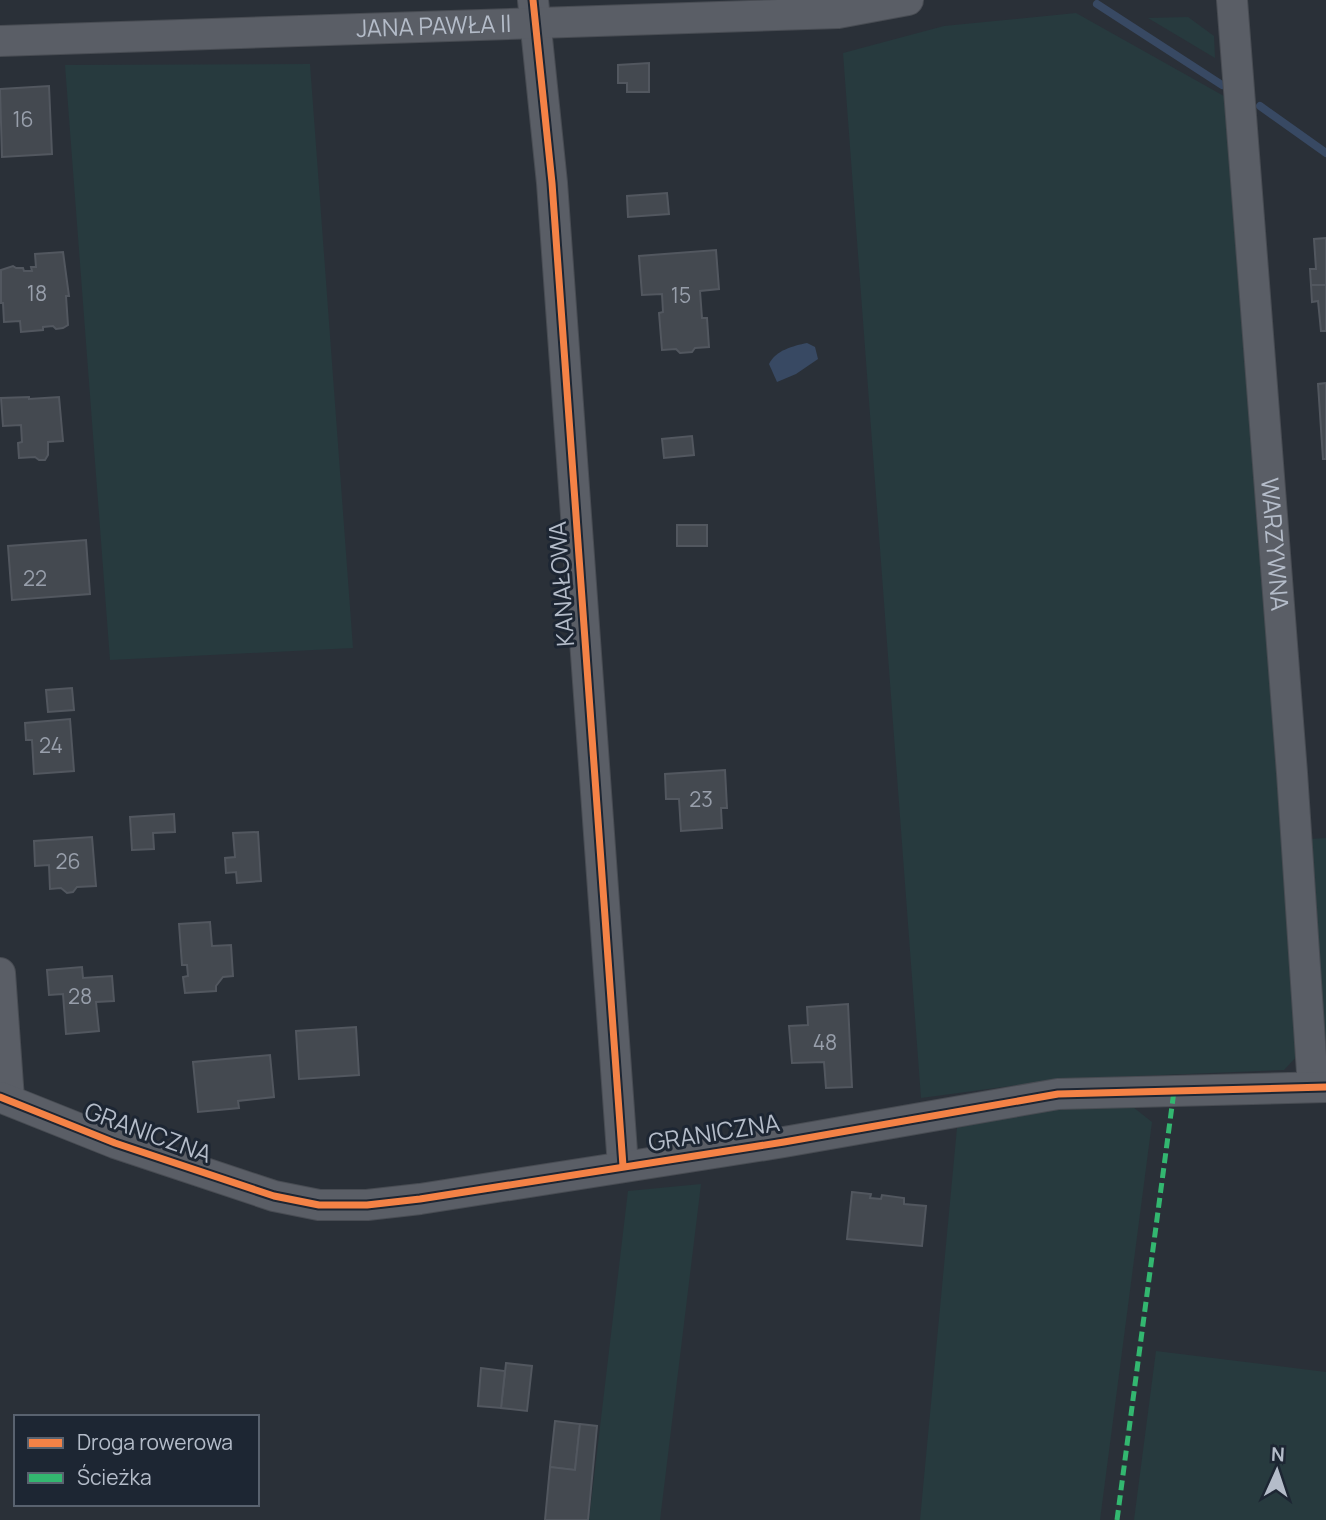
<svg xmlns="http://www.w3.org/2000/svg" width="1326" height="1520" viewBox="0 0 1326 1520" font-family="Manrope,sans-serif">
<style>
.green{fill:#273a3e}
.water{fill:#384963}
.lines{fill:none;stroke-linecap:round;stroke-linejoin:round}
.stream{stroke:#384963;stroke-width:8}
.building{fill:#444950;stroke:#52575f;stroke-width:2}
.minor-casing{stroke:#484c53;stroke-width:32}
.minor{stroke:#5a5e66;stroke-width:30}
.quiet{stroke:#33b770;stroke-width:5;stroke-dasharray:10 5;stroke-linecap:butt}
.cycleway-casing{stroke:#1d2633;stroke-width:11}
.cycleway{stroke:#f48246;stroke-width:7}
.labels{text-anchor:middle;stroke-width:6;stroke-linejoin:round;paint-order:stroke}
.number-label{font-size:21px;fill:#989fab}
.street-label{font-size:24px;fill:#b4bcc9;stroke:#1d2633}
</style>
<rect width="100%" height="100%" fill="#2a3038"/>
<g class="green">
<polygon points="1076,13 1231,100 1299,1054 1284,1070 1063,1079 921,1098 843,53 944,26"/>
<polygon points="1188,17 1214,36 1215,58 1148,18"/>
<polygon points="310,64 353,648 110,660 65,65"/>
<polygon points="1326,838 1326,1047 1324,1045 1310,839"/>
<polygon points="1071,1103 1128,1103 1152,1122 1100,1520 920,1520 957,1128"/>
<polygon points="701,1184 660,1520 589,1520 628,1191"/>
<polygon points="1156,1351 1326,1372 1326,1520 1134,1520"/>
</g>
<path class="water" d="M807,343L815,347L818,359L796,374L777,382L769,364C776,350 793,346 807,343Z"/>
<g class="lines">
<g class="stream">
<polyline points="1097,4 1222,85"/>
<polyline points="1260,106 1326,153"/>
</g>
</g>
<g class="building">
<polygon points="649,63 649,92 627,92 627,83 618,83 618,65"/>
<polygon points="49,86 52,154 2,157 0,89"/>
<polygon points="667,193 669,214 628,217 627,196"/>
<polygon points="1326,238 1326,285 1311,285 1310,269 1316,269 1314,239"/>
<polygon points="716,250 719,289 700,291 702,318 707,318 709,347 695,348 692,352 680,353 676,349 662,350 659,313 663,312 662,294 642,295 639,256"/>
<polygon points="63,252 69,296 66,296 68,325 63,328 56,329 53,326 43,327 43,330 21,332 20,321 4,322 3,303 1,303 1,270 13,266 16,268 23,268 24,271 32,271 31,267 36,267 35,254"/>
<polygon points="1311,285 1326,285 1326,331 1321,331 1318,301 1312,302"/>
<polygon points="1326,383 1326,459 1323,459 1318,384"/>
<polygon points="29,397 29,399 59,397 63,441 48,442 48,455 45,460 39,460 35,457 19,458 18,443 22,442 21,425 3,426 1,398"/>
<polygon points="692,436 694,455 664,458 662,439"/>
<rect x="677" y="525" width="30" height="21"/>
<polygon points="86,540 90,594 12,600 8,546"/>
<polygon points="72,688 74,710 48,712 46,690"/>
<polygon points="70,719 74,771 34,774 32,740 26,740 25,723"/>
<polygon points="725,770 727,808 721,808 722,828 681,831 679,799 666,799 665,774"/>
<polygon points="174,814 175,832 153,833 154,849 132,850 130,817"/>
<polygon points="258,832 261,881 237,883 236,872 226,873 225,858 235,857 233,833"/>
<polygon points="92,837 96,886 77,887 73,892 67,893 61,888 50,889 49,865 35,866 34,841"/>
<polygon points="210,922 212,946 231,945 233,976 223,977 216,986 216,991 185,993 183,977 188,976 187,965 182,965 179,924"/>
<polygon points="82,967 83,978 112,976 114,1001 96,1002 99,1031 66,1034 63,994 49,995 47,970"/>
<polygon points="848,1004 852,1087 826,1088 824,1062 792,1063 789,1026 808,1025 807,1007"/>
<polygon points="356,1027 359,1075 299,1079 296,1031"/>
<polygon points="270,1055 274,1097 238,1101 239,1108 198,1112 193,1062"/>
<polygon points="852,1192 871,1194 870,1198 881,1199 882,1195 904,1198 904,1204 926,1206 922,1246 847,1239"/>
<polygon points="506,1363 532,1366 527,1411 501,1408"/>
<polygon points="481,1368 505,1371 501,1408 478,1406"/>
<polygon points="555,1421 580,1424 575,1470 550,1467"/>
<polygon points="580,1424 597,1426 588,1520 545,1520 550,1467 575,1470"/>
</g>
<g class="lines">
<g class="minor-casing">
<g id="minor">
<polyline points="533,0 552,183 623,1166"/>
<path id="s1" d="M1232,0L1292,773L1313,1087"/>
<path id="s2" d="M0,41L838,13L908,0"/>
<polyline points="0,973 9,1099"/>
<polyline points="0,1097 115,1143 274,1196 319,1205 367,1205 420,1199 784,1142 1058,1094 1326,1087"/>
</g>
</g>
<use href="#minor" class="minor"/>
<polyline class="quiet" points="1117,1520 1174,1091"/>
<g class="cycleway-casing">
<g id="cycleway">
<polyline points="533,0 552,183 623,1166"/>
<polyline points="0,1097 115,1143 274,1196 319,1205 367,1205 420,1199 784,1142 1058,1094 1326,1087"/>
</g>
</g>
<use href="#cycleway" class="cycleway"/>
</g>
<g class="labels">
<g class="number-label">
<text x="23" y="127">16</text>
<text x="37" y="301">18</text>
<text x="681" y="303">15</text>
<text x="35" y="586">22</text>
<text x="51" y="753">24</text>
<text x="701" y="807">23</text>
<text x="68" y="869">26</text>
<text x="80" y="1004">28</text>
<text x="825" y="1050">48</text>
</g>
<g class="street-label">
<text dy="8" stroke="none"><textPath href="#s2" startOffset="434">JANA PAWŁA II</textPath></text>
<text dy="8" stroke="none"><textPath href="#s1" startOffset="546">WARZYWNA</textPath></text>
<text transform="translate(562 584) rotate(-94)" y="8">KANAŁOWA</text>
<text transform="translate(148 1133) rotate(20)" y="8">GRANICZNA</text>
<text transform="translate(714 1133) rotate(-9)" y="8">GRANICZNA</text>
</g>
</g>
<rect x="14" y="1415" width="245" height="91" fill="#1d2633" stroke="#59626f" stroke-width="2"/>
<rect x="28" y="1438" width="35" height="10" fill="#f48246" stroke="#59626f" stroke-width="2"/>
<text x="77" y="1450" font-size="21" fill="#b4bcc9">Droga rowerowa</text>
<rect x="28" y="1473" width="35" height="10" fill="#33b770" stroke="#59626f" stroke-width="2"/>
<text x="77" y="1485" font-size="21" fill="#b4bcc9">Ścieżka</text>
<g transform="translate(1277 1471) rotate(3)" stroke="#1d2633" stroke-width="5" paint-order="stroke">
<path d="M0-5L12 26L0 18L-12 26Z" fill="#b4bcc9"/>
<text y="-10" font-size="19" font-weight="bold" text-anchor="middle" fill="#b4bcc9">N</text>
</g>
</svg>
